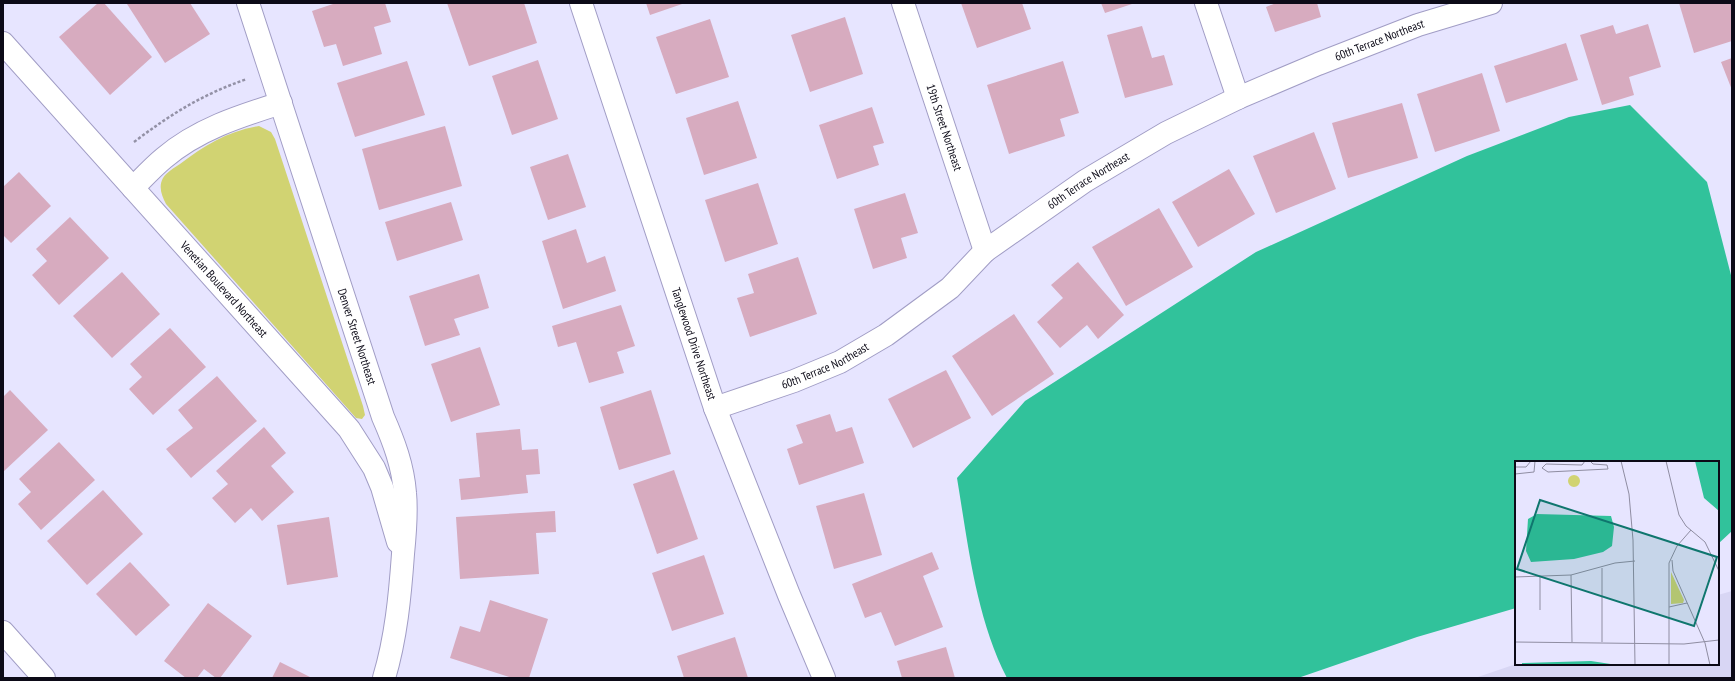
<svg xmlns="http://www.w3.org/2000/svg" width="1735" height="681" viewBox="0 0 1735 681" font-family="'PT Sans Narrow',sans-serif">
<style>
.built{fill:#d8d6f4}
.green{fill:#d1d372}
.water{fill:#31c29b}
.building{fill:#d7abbf}
.lines{fill:none;stroke-linecap:round;stroke-linejoin:round}
.minor-casing{stroke:#a19dc5;stroke-width:24}
.path{stroke:#9391a6;stroke-width:2.5;stroke-dasharray:3 2;stroke-linecap:butt}
.minor{stroke:#fff;stroke-width:22}
.labels{text-anchor:middle;stroke-width:3;stroke-linejoin:round;paint-order:stroke}
.street-label{font-size:12px;fill:#0c0a17;stroke:#fff}
.inset-road{fill:none;stroke:#8f8da2;stroke-width:1}
.view{fill:#0f766e;fill-opacity:0.15;stroke:#0f766e;stroke-width:2}
.inset-edge{fill:none;stroke:#0c0a17;stroke-width:2}
</style>
<rect width="100%" height="100%" fill="#e7e5ff"/>
<polygon class="built" points="1732,591 1732,678 1475,678 1516,664 1718,664 1718,595"/>
<path class="green" d="M259,126L271,132L275,139L363,406L365,415L362,419L356,418L166,204C162,196 158,187 163,178C167,172 174,168 180,164C203,146 230,130 259,126Z"/>
<path class="water" d="M1630,105L1707,182L1732,279V531L1718,544V462H1516V608L1417,637L1298,678H1007C976,618 968,544 957,478L1025,401L1256,252L1467,156L1569,117Z"/>
<g class="building">
<polygon points="98,3 104,3 152,57 110,95 59,37"/>
<polygon points="129,3 190,3 210,34 165,63 127,4"/>
<polygon points="336,3 385,3 391,22 374,27 382,54 343,66 336,44 324,47 312,11"/>
<polygon points="447,3 524,3 537,43 469,66"/>
<polygon points="646,3 685,3 650,15"/>
<polygon points="961,3 1022,3 1031,29 977,48"/>
<polygon points="1101,3 1135,3 1105,13"/>
<polygon points="1276,3 1317,3 1321,17 1275,32 1266,7"/>
<polygon points="1679,3 1732,3 1732,41 1694,53"/>
<polygon points="845,17 863,74 810,92 791,35"/>
<polygon points="710,19 729,77 676,94 656,37"/>
<polygon points="1648,24 1661,67 1629,77 1634,95 1602,105 1580,35 1613,25 1616,34"/>
<polygon points="1142,26 1152,58 1164,55 1173,85 1125,98 1107,35"/>
<polygon points="1566,43 1578,80 1506,103 1494,66"/>
<polygon points="1732,58 1732,90 1721,62"/>
<polygon points="538,60 558,119 512,135 492,76"/>
<polygon points="407,61 425,115 355,137 337,83"/>
<polygon points="1063,61 1079,113 1060,119 1065,136 1009,154 987,85"/>
<polygon points="1482,73 1500,131 1435,152 1417,94"/>
<polygon points="738,101 757,158 704,175 686,118"/>
<polygon points="1402,103 1418,158 1348,178 1332,123"/>
<polygon points="872,107 884,143 873,146 879,165 837,179 819,125"/>
<polygon points="445,126 462,186 379,210 362,149"/>
<polygon points="1314,132 1336,189 1276,213 1253,156"/>
<polygon points="568,154 586,207 548,220 530,167"/>
<polygon points="1229,169 1255,214 1198,247 1172,202"/>
<polygon points="19,172 51,206 11,243 3,235 3,187"/>
<polygon points="758,183 778,244 725,262 705,200"/>
<polygon points="905,193 918,233 901,238 907,258 873,269 854,209"/>
<polygon points="451,202 463,240 397,261 385,222"/>
<polygon points="1159,208 1193,267 1126,306 1092,247"/>
<polygon points="70,217 109,258 59,305 32,275 47,261 36,249"/>
<polygon points="576,229 587,263 605,256 616,291 563,309 542,241"/>
<polygon points="798,257 817,314 750,337 737,298 754,293 748,274"/>
<polygon points="1078,262 1124,315 1098,339 1087,325 1060,348 1037,322 1063,298 1051,285"/>
<polygon points="122,272 160,314 112,358 73,316"/>
<polygon points="479,274 489,308 454,319 460,335 425,346 409,296"/>
<polygon points="621,305 635,346 617,352 624,373 589,383 576,342 558,347 552,326"/>
<polygon points="1014,314 1054,374 992,416 952,356"/>
<polygon points="170,328 206,367 153,415 129,389 142,377 130,364"/>
<polygon points="480,347 500,405 451,422 431,364"/>
<polygon points="946,370 971,418 913,448 888,399"/>
<polygon points="217,376 257,421 191,478 166,449 193,428 178,410"/>
<polygon points="10,390 48,430 3,472 3,397"/>
<polygon points="651,390 671,454 619,470 600,407"/>
<polygon points="830,414 836,432 852,427 864,463 799,485 787,449 803,443 796,425"/>
<polygon points="264,427 286,453 271,466 294,492 262,521 251,508 235,523 212,498 228,484 216,471"/>
<polygon points="520,429 522,450 538,449 540,474 526,475 528,493 461,500 459,479 480,477 476,433"/>
<polygon points="59,442 95,480 41,530 18,504 31,492 19,479"/>
<polygon points="674,470 698,539 657,554 633,484"/>
<polygon points="103,490 143,534 87,585 47,541"/>
<polygon points="864,493 882,555 834,569 816,506"/>
<polygon points="555,511 556,532 536,533 539,574 460,579 456,517"/>
<polygon points="329,517 338,577 287,585 277,525"/>
<polygon points="932,552 939,569 923,576 943,627 895,646 881,612 865,618 852,584"/>
<polygon points="704,555 724,614 672,631 652,573"/>
<polygon points="130,562 170,605 136,636 96,594"/>
<polygon points="490,600 548,619 529,678 512,678 450,658 460,626 480,632"/>
<polygon points="208,603 252,636 220,678 216,678 204,669 197,678 186,678 164,661"/>
<polygon points="735,637 748,678 684,678 677,656"/>
<polygon points="946,647 955,678 902,678 897,661"/>
<polygon points="280,662 312,678 272,678"/>
</g>
<g class="lines">
<g class="minor-casing">
<g id="minor">
<path id="s1" d="M248,3L383,417C394,442 403,466 405,493C407,513 405,534 403,554C400,596 396,638 384,678"/>
<path id="s2" d="M581,3L715,408L789,595L824,678"/>
<path id="s3" d="M903,3L985,251"/>
<polyline points="1206,3 1238,98"/>
<path id="s4" d="M3,43L349,429L374,468L382,487L398,542"/>
<path d="M133,188C143,178 153,167 164,158C198,129 240,116 281,103"/>
<path id="s5" d="M715,408L794,381L840,362L886,335L950,288L985,251L1085,181L1166,133L1238,98L1318,64L1418,25L1491,3"/>
<polyline points="3,632 44,678"/>
</g>
</g>
<path class="path" d="M134,142C171,114 203,94 247,79"/>
<use href="#minor" class="minor"/>
</g>
<g class="labels">
<g class="street-label">
<text dy="4" stroke="none"><textPath href="#s5" startOffset="766">60th Terrace Northeast</textPath></text>
<text dy="4" stroke="none"><textPath href="#s3" startOffset="131">19th Street Northeast</textPath></text>
<text dy="4" stroke="none"><textPath href="#s5" startOffset="442">60th Terrace Northeast</textPath></text>
<text dy="4" stroke="none"><textPath href="#s4" startOffset="331">Venetian Boulevard Northeast</textPath></text>
<text dy="4" stroke="none"><textPath href="#s1" startOffset="351">Denver Street Northeast</textPath></text>
<text dy="4" stroke="none"><textPath href="#s2" startOffset="359">Tanglewood Drive Northeast</textPath></text>
<text dy="4" stroke="none"><textPath href="#s5" startOffset="118">60th Terrace Northeast</textPath></text>
</g>
</g>
<g transform="translate(1515 461)">
<rect width="204" height="204" fill="#e7e5ff"/>
<path d="M53 20a6 6 0 1 1 12 0a6 6 0 1 1-12 0ZM156,111L169,139L168,142L156,143Z" fill="#d1d372"/>
<path d="M180,0H204V50L189,37ZM22,53L96,55L99,66L97,85L88,91L59,98L16,101L11,90L13,58ZM76,200L102,204H7V202Z" fill="#31c29b"/>
<path class="inset-road" d="M70,0L67,4L31,3L27,7L33,11L93,8L92,4L78,3L75,0M106,0L114,33L118,79L120,204M151,0L164,54L171,65L190,81L204,110M0,6H11L16,0M0,13L19,11L20,0M157,99L158,110L190,182L195,204M87,107V181M56,114L57,181M0,116L56,114L100,102L120,100M154,146L172,142M25,149V116M0,181L169,183L204,179M154,204V102L162,85L176,69"/>
<path class="view" d="M25,39L202,96L179,165L2,108Z"/>
<rect width="204" height="204" class="inset-edge"/>
</g>
<rect width="1735" height="681" fill="none" stroke="#0c0a17" stroke-width="8"/>
</svg>
